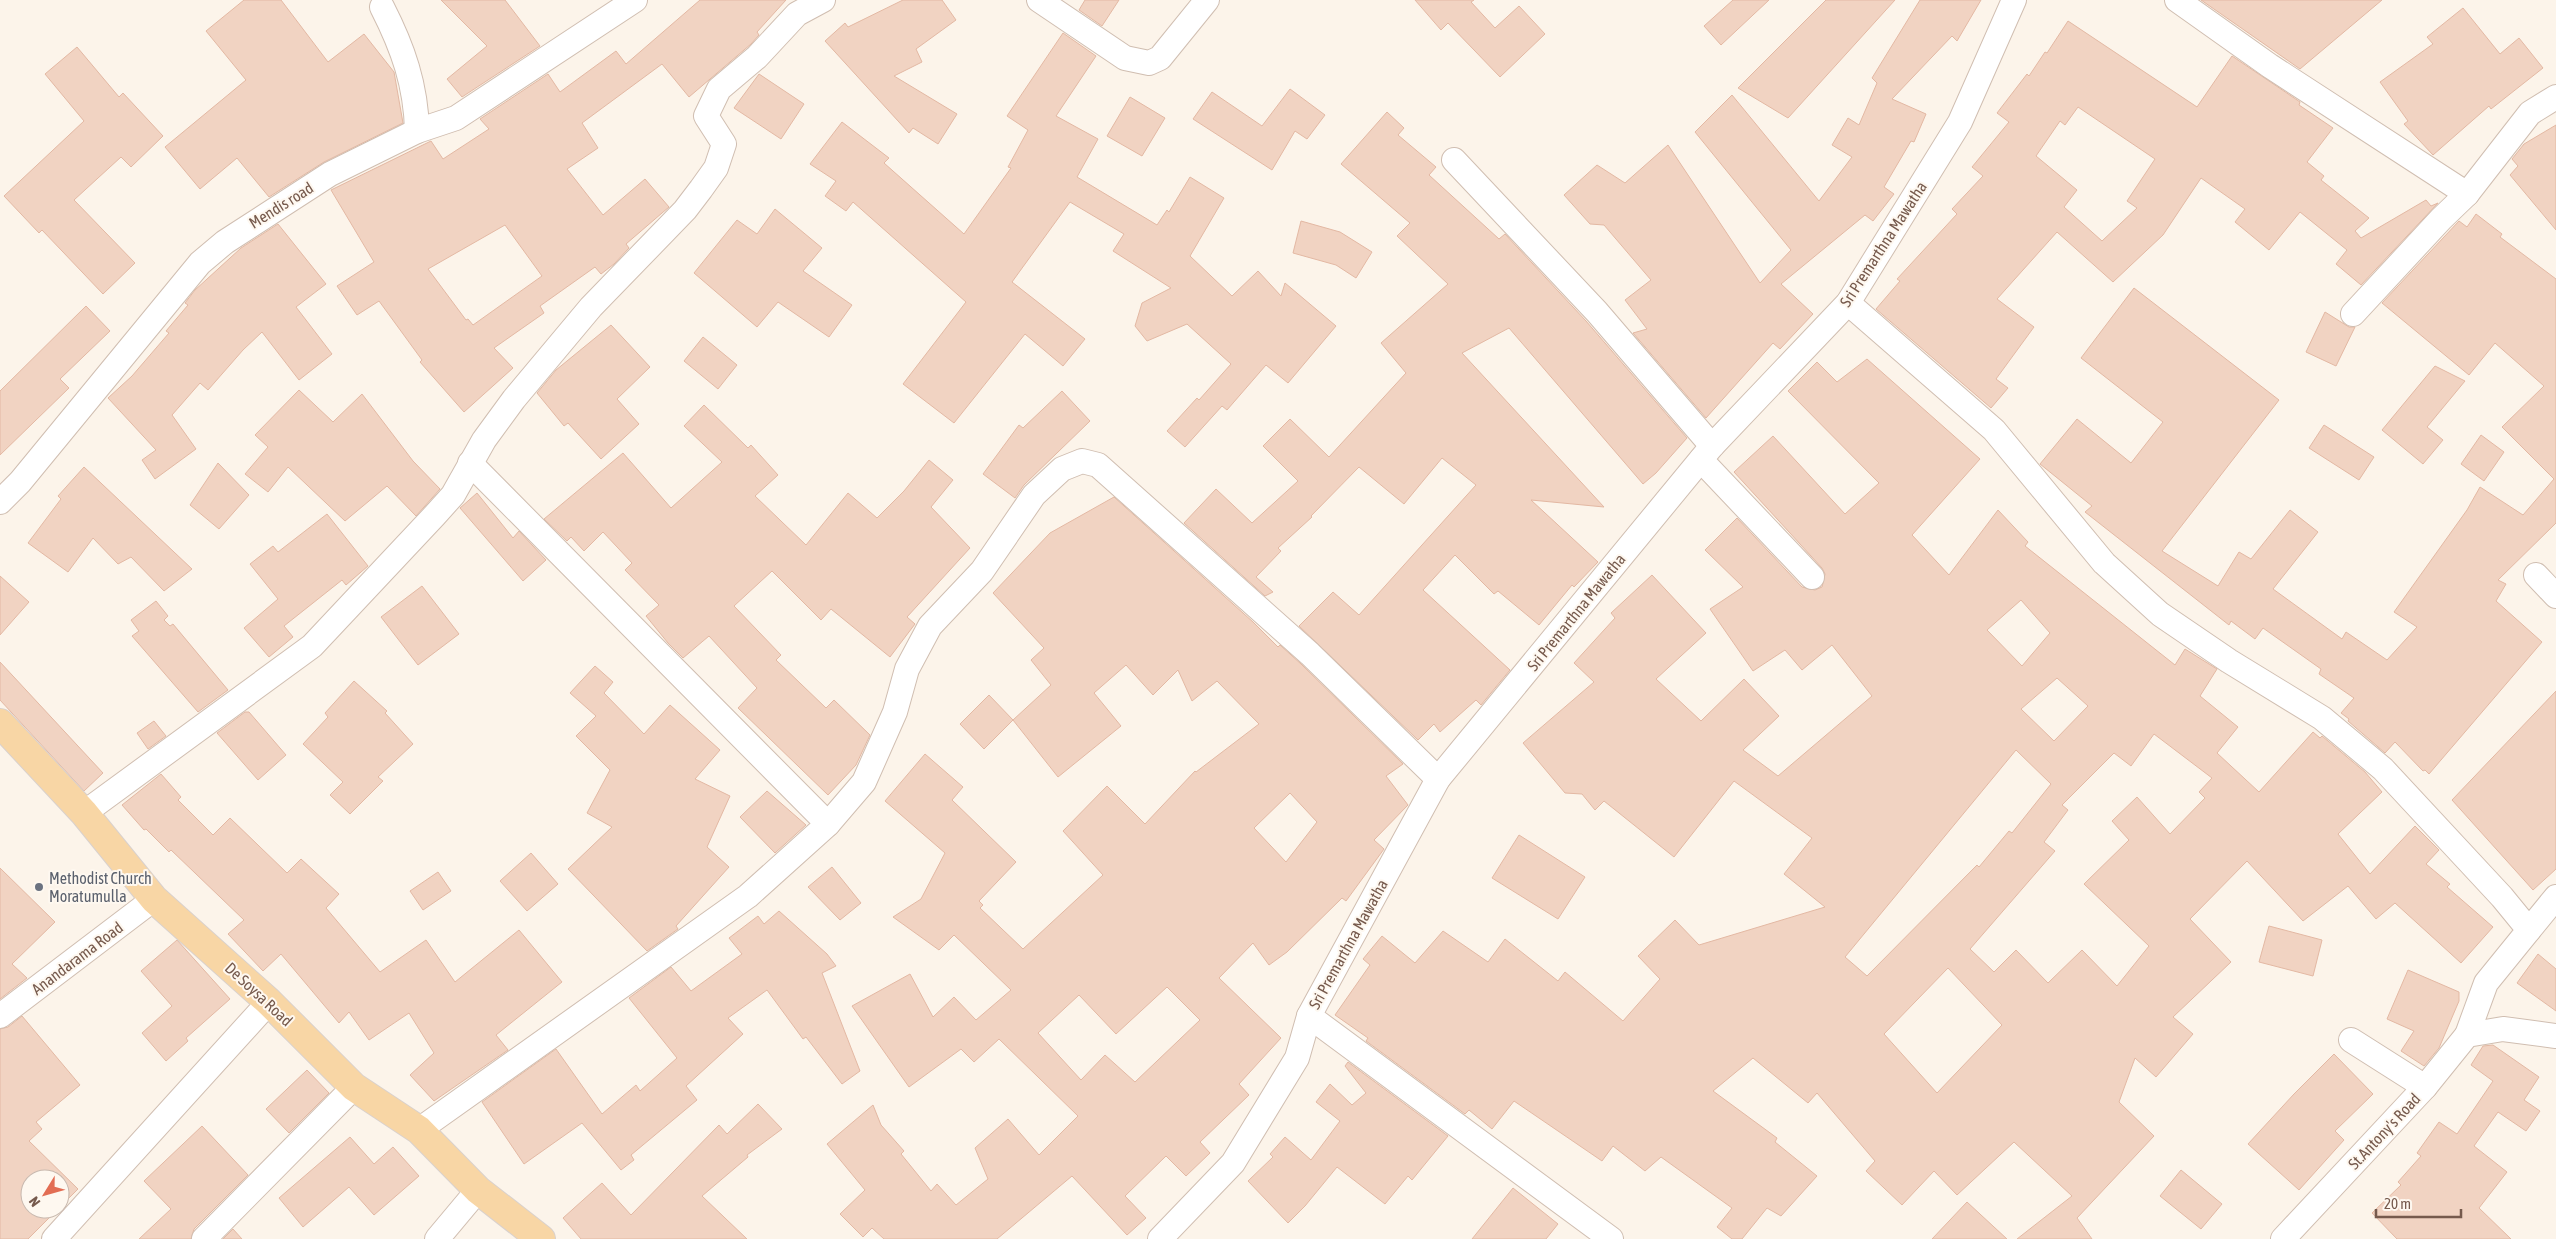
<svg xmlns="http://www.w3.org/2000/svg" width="2556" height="1239" viewBox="0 0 2556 1239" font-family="'Asap Condensed',sans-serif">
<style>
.building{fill:#f1d3c2;stroke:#e3b8a3;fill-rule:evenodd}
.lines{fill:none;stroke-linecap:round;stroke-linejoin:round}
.minor-casing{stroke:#d0beb1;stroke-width:26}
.primary-casing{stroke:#d9d1cd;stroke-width:30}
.minor{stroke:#fff;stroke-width:24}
.primary{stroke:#f8d6a5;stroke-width:28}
.worship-dot{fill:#6b7280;stroke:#fef8f0;stroke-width:2}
.labels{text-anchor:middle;stroke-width:4;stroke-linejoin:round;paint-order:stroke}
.street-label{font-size:16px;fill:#765a4d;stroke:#fef8f0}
.worship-label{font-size:16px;fill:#5b616d;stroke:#fef8f0;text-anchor:start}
</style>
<rect width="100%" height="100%" fill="#fcf4ea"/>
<g class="building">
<polygon points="244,0 281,0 328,62 364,34 394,72 403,123 324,162 269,197 237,158 200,189 165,147 246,80 206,31"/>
<polygon points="441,0 505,0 540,46 462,97 447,79 487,46"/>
<path d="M700,0H786L757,32L759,35L751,44L689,97L662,64L582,123L598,148L567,169L603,215L645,179L669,207L626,244L629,248L614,264L601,274L595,267L540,306L544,313L494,348L513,368L464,412L420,362L422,360L379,301L357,315L337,286L374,262L331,190L431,141L443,159L489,129L480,119L548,74L560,92L616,51L626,64ZM505,225L542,276L473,325L468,319L466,320L428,269Z"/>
<polygon points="903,0 942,0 956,20 916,49 922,62 894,76 957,114 938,144 913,128 909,133 825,41 845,23 848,27"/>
<polygon points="1085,0 1119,0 1102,26 1079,10"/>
<polygon points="1415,0 1474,0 1471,2 1495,28 1519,6 1545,34 1500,77 1448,23 1441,30"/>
<polygon points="1733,0 1769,0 1721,45 1704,26"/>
<polygon points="1826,0 1895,0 1788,118 1738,88"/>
<polygon points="1920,0 1981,0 1957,41 1952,36 1892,99 1926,114 1914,142 1911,141 1884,187 1894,194 1873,221 1865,215 1781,284 1813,314 1780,349 1773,343 1706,418 1633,333 1647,329 1625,300 1651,280 1604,225 1590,224 1564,195 1597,165 1625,183 1668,145 1760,283 1791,250 1695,132 1732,95 1819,201 1852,157 1832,145 1848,118 1859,125 1877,83 1872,78"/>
<polygon points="2201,0 2382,0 2300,69"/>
<polygon points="2463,8 2500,54 2519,38 2543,68 2491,109 2489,106 2433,155 2404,124 2408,121 2380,82 2433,44 2427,37"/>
<path d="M2068,21L2197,107L2232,56L2300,102L2299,105L2333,128L2307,162L2324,176L2321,180L2369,218L2355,231L2361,238L2426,200L2431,206L2438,203L2361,285L2336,264L2347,250L2300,212L2269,250L2235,222L2245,209L2201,178L2163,235L2113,282L2057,232L1997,299L2034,327L1996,379L2008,388L1991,408L1876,309L1900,281L1897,279L1957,214L1952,209L1983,176L1972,167L2009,122L1997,113L2027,74L2029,76L2045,52L2047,53ZM2078,107L2155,159L2127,201L2137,208L2102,241L2064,207L2077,190L2036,156L2060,121L2065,125Z"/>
<polygon points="1063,33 1096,56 1056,116 1098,139 1077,177 1157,225 1167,210 1169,212 1190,177 1224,198 1190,256 1232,296 1258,271 1281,296 1285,283 1336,326 1288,383 1266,365 1227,410 1222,406 1185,447 1167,431 1197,398 1199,400 1231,364 1187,324 1147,341 1135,326 1142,303 1171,288 1113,251 1124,234 1070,202 1012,282 1085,339 1063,366 1025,334 954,423 903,384 966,302 853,202 846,211 825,196 836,181 810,164 842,122 889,158 884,163 964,234 1011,168 1008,167 1028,130 1007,116"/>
<polygon points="77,47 119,97 123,93 163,136 131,167 121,157 74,200 135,263 103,294 42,230 39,233 4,196 84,121 45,74"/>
<polygon points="759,74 804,104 781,139 734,108"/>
<polygon points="1290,89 1325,115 1307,139 1295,131 1272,170 1193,119 1212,92 1262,126"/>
<polygon points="1130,97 1165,118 1142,156 1107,136"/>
<polygon points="1387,112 1404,128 1398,135 1436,167 1429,175 1499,239 1505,234 1586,321 1687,438 1656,473 1643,484 1509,328 1462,353 1604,507 1531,500 1598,562 1574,587 1572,585 1539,625 1498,591 1494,594 1455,555 1423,590 1510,670 1481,705 1476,700 1440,732 1434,724 1418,740 1299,626 1333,592 1359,615 1476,485 1442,458 1404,504 1359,467 1311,516 1312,517 1278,548 1281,551 1256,577 1273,592 1265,596 1184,523 1216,489 1252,523 1298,481 1263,446 1290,419 1329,457 1406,373 1381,343 1448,284 1397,236 1410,223 1341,164"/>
<polygon points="2556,125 2556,230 2510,175 2518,166 2512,159 2524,144"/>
<polygon points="775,209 822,248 803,271 852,305 829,337 778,302 757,327 694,273 737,220 757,234"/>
<polygon points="2476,214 2502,234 2500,237 2556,279 2556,523 2498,580 2506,584 2496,601 2542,642 2429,774 2425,770 2423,771 2395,742 2385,753 2348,721 2349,719 2341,713 2354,698 2319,674 2321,669 2263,628 2255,639 2231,621 2229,625 2085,512 2092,506 2040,464 2077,419 2131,463 2163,422 2081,358 2134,288 2279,400 2162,551 2218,586 2239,552 2251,559 2290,510 2318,532 2273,589 2342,639 2346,632 2387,660 2417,627 2394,612 2467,510 2480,487 2523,515 2554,479 2502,427 2544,386 2495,343 2469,375 2382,303 2459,221 2467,227"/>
<polygon points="1301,221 1340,232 1372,252 1356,278 1336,265 1293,253"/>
<polygon points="278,224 326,284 296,307 332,354 299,380 262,332 243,350 208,390 200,383 172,415 196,449 155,479 142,460 156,450 108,398 132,376 169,333 166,331 188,305 185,303 195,290 241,248"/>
<polygon points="86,306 110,331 60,379 69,388 0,455 0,391"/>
<polygon points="2325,312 2349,327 2355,327 2336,366 2306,352"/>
<polygon points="611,325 650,367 617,399 639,424 601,459 568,423 564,426 537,393 556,370"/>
<polygon points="703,337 737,365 718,389 684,361"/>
<path d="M1867,359L1980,459L1912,535L1949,575L1998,510L2028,542L2025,546L2175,665L2185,649L2217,669L2200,696L2238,727L2217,753L2259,792L2313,732L2320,738L2322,736L2365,772L2382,792L2338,834L2370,874L2415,826L2439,850L2426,864L2450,884L2447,887L2493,927L2461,963L2395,903L2376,919L2348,886L2303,921L2247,861L2190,919L2231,962L2173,1017L2193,1034L2156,1077L2135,1058L2119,1102L2154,1136L2077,1218L2092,1239H2017L2072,1196L2014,1142L1957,1195L1934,1171L1902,1205L1866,1171L1875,1161L1817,1093L1808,1103L1753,1058L1713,1091L1777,1138L1775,1142L1817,1176L1781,1216L1767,1208L1742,1239H1732L1717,1227L1732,1208L1661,1157L1645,1171L1613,1146L1602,1161L1514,1101L1492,1129L1469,1110L1465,1114L1366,1041L1368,1038L1335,1015L1370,965L1363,959L1382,936L1415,963L1443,931L1488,962L1505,939L1558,981L1565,972L1623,1021L1660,979L1638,956L1675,920L1699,945L1825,907L1784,874L1812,838L1734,781L1674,857L1604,801L1595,810L1582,794L1565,793L1523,743L1594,682L1574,663L1615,618L1611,613L1652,575L1706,633L1656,679L1701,721L1744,679L1779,716L1743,750L1778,776L1872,696L1832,645L1802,670L1785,650L1753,671L1710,609L1743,587L1705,550L1737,518L1802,587L1815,590L1822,587L1825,574L1822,568L1734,472L1773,436L1845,514L1879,483L1788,391L1817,362L1837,382ZM2021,600L2050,633L2022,666L1987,630ZM2057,678L2088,706L2054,741L2021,709ZM2154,734L2212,778L2199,792L2205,798L2170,834L2137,797L2112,821L2129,840L2084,884L2149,946L2117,986L2082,950L2048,983L2016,950L1994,972L1970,949L2055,851L2044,842L2068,810L2062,805L2114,753L2131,766ZM2016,750L2051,784L2012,833L2009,831L1979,867L1977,865L1867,976L1845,957ZM1948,968L2002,1025L1937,1093L1884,1034Z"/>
<polygon points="2435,366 2465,381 2427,427 2443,440 2423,464 2382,430"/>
<polygon points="299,390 333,422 362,394 413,461 440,489 416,516 387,486 345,521 288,467 268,492 245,474 268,447 255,435"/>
<polygon points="1062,391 1090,421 1024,485 1015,498 983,474 1019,425 1023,428"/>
<polygon points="704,405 748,448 751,445 778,475 755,496 806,545 848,493 877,518 904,491 929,460 953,480 931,507 970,548 907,617 915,624 890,657 831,609 821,620 772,571 734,606 781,655 776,660 826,708 834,700 870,735 856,765 828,795 738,708 757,688 709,636 683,658 668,643 646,616 659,605 625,570 632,563 603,532 584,551 571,537 567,541 544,519 623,453 671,508 722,462 684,426"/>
<polygon points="2324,425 2374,457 2359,480 2309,448"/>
<polygon points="2481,435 2504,452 2484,481 2461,464"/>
<polygon points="218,463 249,495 219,529 190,505"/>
<polygon points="84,467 192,569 164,591 131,557 118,564 93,538 68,572 28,543 61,499 58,496"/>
<polygon points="477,493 513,538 519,531 546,560 523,581 460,508"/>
<path d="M1114,497L1253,622L1278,647L1280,645L1301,664L1403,764L1386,776L1408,805L1374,840L1384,849L1346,901L1342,898L1287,952L1269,965L1253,943L1219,978L1281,1038L1239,1084L1249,1095L1200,1142L1210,1153L1186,1176L1166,1156L1125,1196L1146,1218L1127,1235L1072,1176L997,1239H884L872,1228L863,1237L840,1214L865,1190L827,1144L873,1105L881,1125L904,1151L901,1154L931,1191L937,1184L956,1205L988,1179L975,1148L1008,1119L1039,1155L1078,1116L999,1039L974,1062L961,1049L909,1087L852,1006L910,974L933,1017L954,997L976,1020L1011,990L954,935L939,950L893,917L921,899L945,853L885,801L925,754L963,787L952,800L1016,862L979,901L983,905L980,908L1023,949L1103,875L1063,831L1107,786L1145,824L1195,771L1196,772L1259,724L1217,681L1192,701L1178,670L1153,695L1126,665L1094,693L1121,726L1058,777L1013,720L984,749L960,724L989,695L1013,720L1051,685L1031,660L1044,648L993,593L1050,533ZM1290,793L1317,822L1286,862L1254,828ZM1167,987L1200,1020L1135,1082L1105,1055L1081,1080L1038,1033L1079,995L1116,1034Z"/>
<polygon points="327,514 368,566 346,585 342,580 284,626 293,637 269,657 244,628 278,599 250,564 273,546 278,552"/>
<polygon points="0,576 29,602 0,635"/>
<polygon points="422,586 459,634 418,665 381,617"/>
<polygon points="156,601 168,616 164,620 170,626 173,624 228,690 198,712 132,636 139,631 131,620"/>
<polygon points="0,662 103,773 84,791 0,700"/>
<polygon points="595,666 613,682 604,693 644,734 670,705 720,750 695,779 730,796 707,847 729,867 676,926 678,929 647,951 568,869 612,827 587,813 610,770 576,736 596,716 570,693"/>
<polygon points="354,681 387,711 385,713 413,744 378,777 383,781 350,814 330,795 343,782 303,744 328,717 325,713"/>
<polygon points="2556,691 2556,869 2533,890 2452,800"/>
<polygon points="245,712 249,712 286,755 258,780 217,733"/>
<polygon points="154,721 166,736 148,749 137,733"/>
<polygon points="161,774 181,797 178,800 213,835 230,818 287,873 301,859 339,894 326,908 380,972 426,940 455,982 519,930 562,982 496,1035 508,1050 434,1101 410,1075 434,1053 409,1013 369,1040 349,1012 339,1023 281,954 263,971 228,934 244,920 171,850 169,852 146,829 144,830 122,805"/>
<polygon points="767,791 806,825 775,853 740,817"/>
<polygon points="1519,835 1585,877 1558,919 1492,878"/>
<polygon points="531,853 558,884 527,911 500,881"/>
<polygon points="832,867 861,903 840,920 808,887"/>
<polygon points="0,868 55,922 12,964 27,978 0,999"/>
<polygon points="438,872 451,891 423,910 410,891"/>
<polygon points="779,911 827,954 836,966 822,973 860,1071 842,1084 806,1037 803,1039 767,990 728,1018 743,1034 686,1086 697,1100 631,1155 634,1160 621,1170 582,1123 524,1164 482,1102 556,1049 602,1114 636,1085 640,1091 677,1058 629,998 671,967 691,991 742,954 729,938 758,916 764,924"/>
<polygon points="2269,926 2322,940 2313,976 2259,962"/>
<polygon points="177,940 230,999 186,1038 188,1041 166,1061 142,1033 172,1006 141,971"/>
<polygon points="2538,954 2556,969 2556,1011 2517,983"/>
<polygon points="2408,970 2459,992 2459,1001 2439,1048 2424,1066 2401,1051 2414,1031 2387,1019"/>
<polygon points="22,1016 80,1085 36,1122 42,1129 29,1141 78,1189 60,1207 60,1179 30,1179 30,1209 58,1209 28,1239 0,1239 0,1029 8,1027"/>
<polygon points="2493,1045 2539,1077 2524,1100 2540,1111 2526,1131 2498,1112 2474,1146 2507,1172 2479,1208 2511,1239 2397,1239 2372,1213 2401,1185 2398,1182 2421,1156 2417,1153 2439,1122 2457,1134 2493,1081 2471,1065 2483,1046"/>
<polygon points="2334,1054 2373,1094 2335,1131 2344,1140 2299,1190 2248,1144 2294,1094"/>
<polygon points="1348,1062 1448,1136 1412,1180 1408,1176 1385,1204 1337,1167 1305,1206 1288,1223 1248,1181 1273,1157 1270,1154 1285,1137 1311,1160 1340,1121 1316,1102 1330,1084 1352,1105 1366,1093 1345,1066"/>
<polygon points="307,1070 329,1093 289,1133 266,1109"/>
<polygon points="758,1104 782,1129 747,1155 748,1157 702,1196 747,1239 581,1239 563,1218 602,1183 631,1215 719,1125 727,1134"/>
<polygon points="202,1126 248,1175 194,1229 191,1239 139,1239 171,1209 144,1181"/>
<polygon points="350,1137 374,1164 393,1147 419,1176 374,1215 349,1187 303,1227 279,1198"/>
<polygon points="2181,1170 2222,1204 2201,1229 2160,1196"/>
<polygon points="1513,1188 1558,1224 1546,1239 1472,1239"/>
<polygon points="1967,1202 2007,1239 1932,1239"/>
<polygon points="233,1229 242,1239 223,1239"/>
</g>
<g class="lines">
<g class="minor-casing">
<g id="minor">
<polyline points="1039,0 1125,58 1149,63 1160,58 1207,0"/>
<polyline points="2177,0 2270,66 2467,194"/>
<path d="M382,7C403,48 416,85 417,131"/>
<polyline points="1454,160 1597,312 1712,446"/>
<polyline points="1848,303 1994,430 2104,563 2160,614 2229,661 2322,718 2383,769 2502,897 2529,930 2486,983 2467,1035"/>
<polyline points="2353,314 2441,219 2467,194 2530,113 2556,97"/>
<polyline points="1701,460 1812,577"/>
<polyline points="470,463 828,824"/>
<polyline points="0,502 20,482 200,263 225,242 330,174 417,131 456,118 635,0"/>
<polyline points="2536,575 2556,596"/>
<polyline points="84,813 312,646 435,515 453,495 484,440 514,399 591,307 685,210 701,189 716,168 724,144 706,116 719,89 757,57 797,14 823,0"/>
<polyline points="2529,930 2556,897"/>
<polyline points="0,1016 154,899"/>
<polyline points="1309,1016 1611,1239"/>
<polyline points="2425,1087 2467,1035 2503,1029 2556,1036"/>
<polyline points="419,1130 748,896 828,824 864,782 895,712 907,669 930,626 982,571 1034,495 1062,469 1082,461 1098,465 1310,654 1438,779"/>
<polyline points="54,1239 269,1002"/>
<polyline points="204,1239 354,1087"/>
<polyline points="437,1239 478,1190"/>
<polyline points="1160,1239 1233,1163 1297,1058 1309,1016 1438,779 1712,446 1848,303 1960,122 2014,0"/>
<polyline points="2283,1239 2425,1087 2351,1040"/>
</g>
</g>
<g class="primary-casing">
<polyline id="primary" points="0,723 84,813 154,899 269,1002 354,1087 419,1130 478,1190 541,1239"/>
</g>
<use href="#minor" class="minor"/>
<use href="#primary" class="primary"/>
</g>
<circle class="worship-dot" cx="39" cy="887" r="5"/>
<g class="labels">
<g class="street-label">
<text transform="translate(281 205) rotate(-32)" y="6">Mendis road</text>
<text transform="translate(1883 244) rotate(-57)" y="6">Sri Premarthna Mawatha</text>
<text transform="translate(1576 612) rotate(-51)" y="6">Sri Premarthna Mawatha</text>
<text transform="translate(1348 944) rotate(-61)" y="6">Sri Premarthna Mawatha</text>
<text transform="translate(77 958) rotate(-37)" y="6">Anandarama Road</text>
<text transform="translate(259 994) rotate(43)" y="6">De Soysa Road</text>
<text transform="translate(2384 1131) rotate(-47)" y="6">St.Antony's Road</text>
</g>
<g class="worship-label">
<text x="49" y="884">Methodist Church<tspan x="49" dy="18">Moratumulla</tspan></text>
</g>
</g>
<g transform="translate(45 1194) rotate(233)"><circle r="24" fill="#fef8f0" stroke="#c8b9af"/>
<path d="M0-4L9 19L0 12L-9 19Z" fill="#e26d53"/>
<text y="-8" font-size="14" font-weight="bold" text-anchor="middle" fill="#765a4d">N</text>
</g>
<path d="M2376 1209v8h85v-8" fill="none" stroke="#765a4d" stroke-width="2.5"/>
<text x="2384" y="1209" font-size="15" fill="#765a4d" stroke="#fef8f0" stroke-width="4" paint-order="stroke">20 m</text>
</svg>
